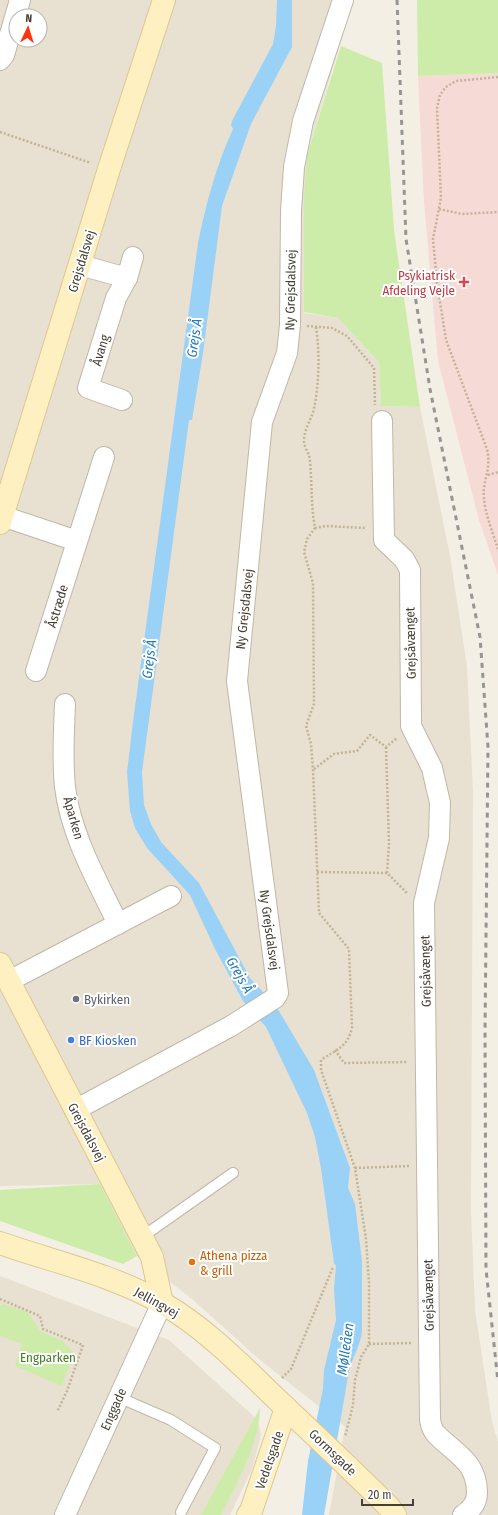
<svg xmlns="http://www.w3.org/2000/svg" width="498" height="1515" viewBox="0 0 498 1515" font-family="'Fira Sans Condensed',sans-serif">
<style>
.residential{fill:#e8e1d1;fill-rule:evenodd}
.medical{fill:#f6dad6}
.green{fill:#cdeca9}
.water{fill:#9ad1f6}
.lines{fill:none;stroke-linecap:round;stroke-linejoin:round}
.lane-casing{stroke:#c0b7a6;stroke-width:12}
.street-casing{stroke:#c0b7a6;stroke-width:22}
.secondary-casing{stroke:#dbc791;stroke-width:24}
.path{stroke:#c3b396;stroke-width:2.5;stroke-dasharray:2 2;stroke-linecap:butt}
.lane{stroke:#fff;stroke-width:10}
.street{stroke:#fff;stroke-width:20}
.secondary{stroke:#fff0c2;stroke-width:22}
.rail{stroke:#959595;stroke-width:3;stroke-dasharray:5 5;stroke-linecap:butt}
.health-dot{fill:#e0444e;stroke:#fff;stroke-width:1.5}
.worship-dot{fill:#6b7280;stroke:#fff;stroke-width:1.5}
.shop-dot{fill:#3f7fe0;stroke:#fff;stroke-width:1.5}
.food-dot{fill:#e8710a;stroke:#fff;stroke-width:1.5}
.labels{text-anchor:middle;stroke-width:4;stroke-linejoin:round;paint-order:stroke}
.street-label{font-size:13px;fill:#463f33;stroke:#fff}
.health-label{font-size:13px;fill:#be3a42;stroke:#fff;text-anchor:end}
.worship-label{font-size:13px;fill:#5b616d;stroke:#fff;text-anchor:start}
.shop-label{font-size:13px;fill:#366cbe;stroke:#fff;text-anchor:start}
.food-label{font-size:13px;fill:#c56008;stroke:#fff;text-anchor:start}
.park-label{font-size:13px;fill:#447d22;stroke:#fff}
.water-label{font-size:14px;font-style:italic;fill:#247bbb;stroke:#fff}
</style>
<rect width="100%" height="100%" fill="#f4efe4"/>
<g class="residential">
<path d="M0,0H353L307,155L304,313L338,318L379,362L381,406L420,407L450,556L467,666L473,791L471,1211L475,1310L492,1422L498,1442V1515H329L345,1427L260,1360L192,1299L137,1256L100,1184L0,1186ZM16,16H40V40H16Z"/>
<polygon points="0,1276 169,1340 258,1420 261,1435 252,1469 230,1515 0,1515"/>
</g>
<polygon class="medical" points="498,73 498,575 479,520 438,361 424,202 418,76"/>
<g class="green">
<polygon points="417,0 498,0 498,73 418,76"/>
<polygon points="341,46 382,63 394,230 420,407 381,406 379,362 338,318 304,312 304,201 307,155"/>
<polygon points="100,1184 137,1256 123,1264 0,1221 0,1190"/>
<polygon points="3,1304 28,1312 41,1332 63,1341 74,1353 62,1386 15,1366 22,1344 0,1336 0,1306"/>
<path d="M260,1408C259,1446 237,1482 221,1515H201Z"/>
</g>
<path class="water" d="M277,0H292V47L251,124L222,206L203,353L192,420H189L142,772L144,805L151,824L161,842L199,883L250,978L276,1006L314,1070L350,1168L348,1188L355,1204L362,1261V1330C361,1345 353,1356 349,1371L324,1515H302L308,1461L323,1389L324,1370L336,1320L334,1288L336,1266L334,1263L321,1168L315,1137L307,1113L266,1027L243,1001L215,949L190,895L147,848L135,828L130,811L127,772L133,722L198,243C206,204 216,166 233,129L231,125L232,121L273,44L276,26Z"/>
<g class="lines">
<g class="lane-casing">
<g id="lane">
<polyline points="142,1237 233,1173"/>
<polyline points="118,1397 171,1420 215,1448 181,1512"/>
</g>
</g>
<g class="street-casing">
<g id="street">
<polyline points="0,60 4,55 20,0"/>
<polyline points="80,265 127,278"/>
<polyline points="122,400 88,388 116,298 127,278 133,257"/>
<path d="M382,421L384,540L404,559L410,570L411,726L432,768L440,803L439,838L424,903L430,1420C431,1425 433,1431 436,1434C455,1454 477,1461 477,1493C477,1503 471,1510 463,1515"/>
<polyline points="2,516 77,541"/>
<polyline points="36,671 104,457"/>
<path d="M65,704C64,732 62,759 65,787C71,836 97,880 118,924"/>
<polyline points="9,981 171,896"/>
<polyline points="75,1110 231,1026 275,998 278,993 237,681 262,422 287,353 290,325 291,211 294,167 303,121 343,0"/>
<polyline points="65,1515 162,1303"/>
</g>
</g>
<g class="secondary-casing">
<g id="secondary">
<polyline points="0,523 109,169 164,0"/>
<polyline points="0,964 152,1257 162,1303"/>
<path d="M0,1243C54,1262 111,1274 162,1303C209,1330 247,1371 286,1408C321,1441 355,1473 389,1507L395,1515"/>
<polyline points="248,1515 251,1511 286,1408"/>
</g>
</g>
<g class="path">
<path d="M498,77L456,81L446,87L440,95L437,108L441,198L433,239L437,283L446,340L487,449C492,471 482,479 484,498C485,514 493,533 498,549"/>
<polyline points="0,132 91,163"/>
<polyline points="439,209 462,214 498,212"/>
<polyline points="307,326 332,328 347,336 374,368 375,405"/>
<path d="M316,327C320,354 319,383 314,409C311,420 304,429 304,441C304,448 310,454 310,461C312,484 311,506 315,528L307,539L304,552L313,583L314,704L306,726L311,744L313,769L319,913L349,949L352,1028C347,1048 337,1049 321,1060V1070L355,1168L366,1239L369,1283V1344L361,1357L355,1380L353,1405L345,1437"/>
<polyline points="488,475 498,472"/>
<polyline points="315,528 326,526 366,528"/>
<polyline points="386,747 389,844 387,873"/>
<polyline points="314,769 334,754 357,751 370,735 386,747 397,738"/>
<polyline points="317,872 387,873 408,894"/>
<polyline points="335,1050 344,1063 408,1062"/>
<polyline points="355,1168 410,1166"/>
<polyline points="0,1299 40,1316 43,1329 83,1345 67,1391 57,1412"/>
<polyline points="369,1344 411,1343"/>
<polyline points="282,1378 291,1369 333,1267"/>
</g>
<use href="#lane" class="lane"/>
<use href="#street" class="street"/>
<use href="#secondary" class="secondary"/>
<polyline class="rail" points="397,0 406,239 430,389 480,637 488,747 485,1031 486,1269 498,1382"/>
</g>
<path class="health-dot" d="M462 276h4v4h4v4h-4v4h-4v-4h-4v-4h4z"/>
<circle class="worship-dot" cx="76" cy="999" r="4"/>
<circle class="shop-dot" cx="71" cy="1040" r="4"/>
<circle class="food-dot" cx="192" cy="1262" r="4"/>
<g class="labels">
<g class="street-label">
<text transform="translate(81 261) rotate(-73)" y="5">Grejsdalsvej</text>
<text transform="translate(290 290) rotate(-89)" y="5">Ny Grejsdalsvej</text>
<text transform="translate(100 350) rotate(-73)" y="5">Åvang</text>
<text transform="translate(57 606) rotate(-73)" y="5">Åstræde</text>
<text transform="translate(244 609) rotate(-84)" y="5">Ny Grejsdalsvej</text>
<text transform="translate(410 643) rotate(-91)" y="5">Grejsåvænget</text>
<text transform="translate(74 818) rotate(74)" y="5">Åparken</text>
<text transform="translate(270 930) rotate(82)" y="5">Ny Grejsdalsvej</text>
<text transform="translate(425 971) rotate(-91)" y="5">Grejsåvænget</text>
<text transform="translate(87 1132) rotate(62)" y="5">Grejsdalsvej</text>
<text transform="translate(428 1295) rotate(-91)" y="5">Grejsåvænget</text>
<text transform="translate(157 1302) rotate(29)" y="5">Jellingvej</text>
<text transform="translate(113 1409) rotate(-66)" y="5">Enggade</text>
<text transform="translate(333 1452) rotate(44)" y="5">Gormsgade</text>
<text transform="translate(269 1460) rotate(-71)" y="5">Vedelsgade</text>
</g>
<g class="health-label">
<text x="455" y="280">Psykiatrisk<tspan x="455" dy="15">Afdeling Vejle</tspan></text>
</g>
<g class="worship-label">
<text x="84" y="1004">Bykirken</text>
</g>
<g class="shop-label">
<text x="79" y="1045">BF Kiosken</text>
</g>
<g class="food-label">
<text x="200" y="1260">Athena pizza<tspan x="200" dy="15">&amp; grill</tspan></text>
</g>
<g class="park-label">
<text x="48" y="1362">Engparken</text>
</g>
<g class="water-label">
<text transform="translate(194 338) rotate(-82)" y="5">Grejs Å</text>
<text transform="translate(149 659) rotate(-83)" y="5">Grejs Å</text>
<text transform="translate(240 975) rotate(60)" y="5">Grejs Å</text>
<text transform="translate(345 1349) rotate(-82)" y="5">Mølleåen</text>
</g>
</g>
<g transform="translate(28 28) rotate(4)"><circle r="19" fill="#ffffff" stroke="#b5b2ad"/>
<path d="M0-3L7 15L0 10L-7 15Z" fill="#ff340f"/>
<text y="-6" font-size="11" font-weight="bold" text-anchor="middle" fill="#463f33">N</text>
</g>
<path d="M362 1499v6h51v-6" fill="none" stroke="#463f33" stroke-width="2"/>
<text x="368" y="1499" font-size="12" fill="#463f33" stroke="#ffffff" stroke-width="3" paint-order="stroke">20 m</text>
</svg>
